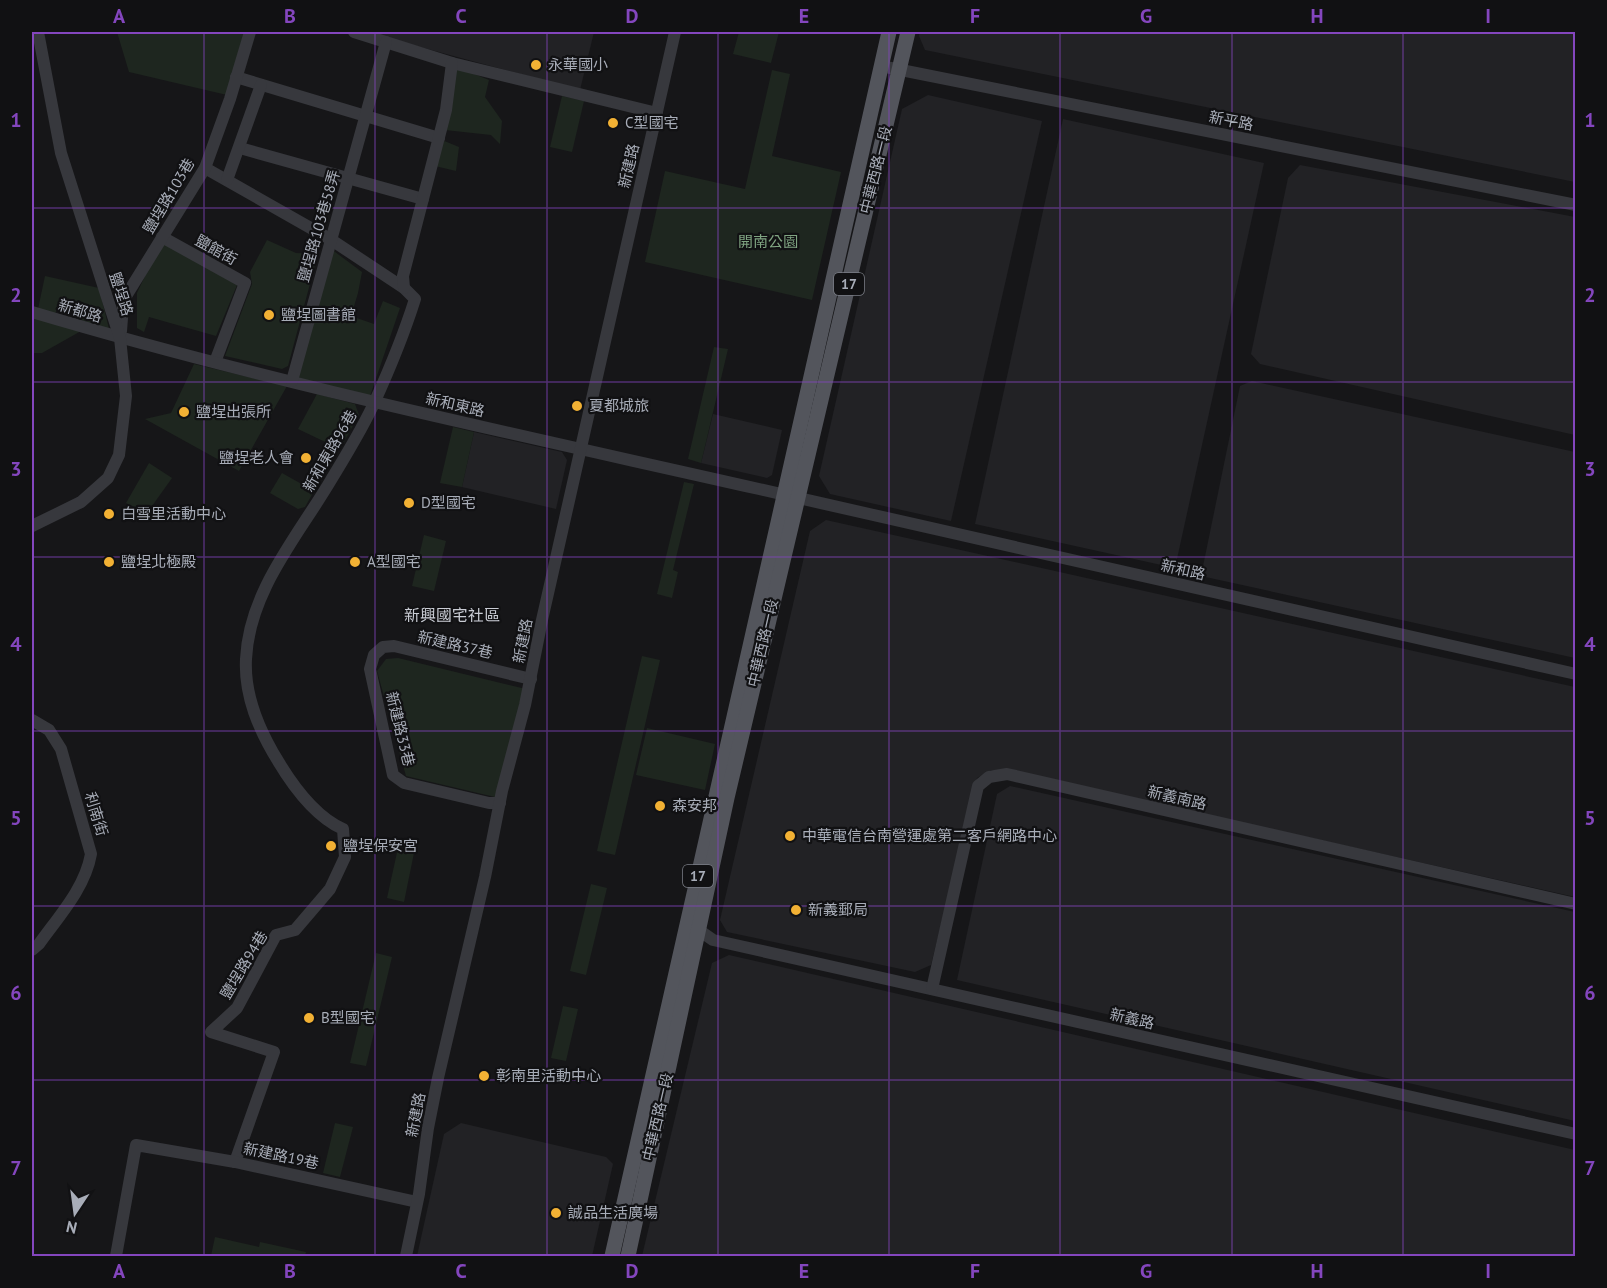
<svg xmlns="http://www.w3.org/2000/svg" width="1607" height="1288" viewBox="0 0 1607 1288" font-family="'PT Sans','Noto Sans TC',sans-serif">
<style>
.built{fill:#222225}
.green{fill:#1e261f}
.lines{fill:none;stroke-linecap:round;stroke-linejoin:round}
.minor{stroke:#37383d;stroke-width:12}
.major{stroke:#53555c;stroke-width:15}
.grid{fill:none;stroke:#8446be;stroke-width:1.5;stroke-opacity:0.55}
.poi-dot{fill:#f2b134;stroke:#111113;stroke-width:2}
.labels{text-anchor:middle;stroke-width:4.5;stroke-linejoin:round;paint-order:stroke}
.shield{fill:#111113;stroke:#7b7e86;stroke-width:1.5}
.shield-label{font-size:14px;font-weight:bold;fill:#a8adb8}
.poi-label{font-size:15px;fill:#a8adb8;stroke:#111113;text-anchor:start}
.street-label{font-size:15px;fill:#a8adb8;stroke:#111113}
.park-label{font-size:15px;fill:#7fa381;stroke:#111113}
.neighbourhood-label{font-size:16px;fill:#c9ccd4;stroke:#111113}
.neatline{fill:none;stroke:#8446be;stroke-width:2}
.grid-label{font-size:20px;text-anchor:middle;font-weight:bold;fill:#8446be}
</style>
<rect width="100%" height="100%" fill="#161618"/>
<g class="built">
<polygon points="372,32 594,32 580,90 398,41"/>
<polygon points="920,32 1575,32 1575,182 925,50 919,36"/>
<polygon points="928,95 1042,121 951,521 830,494 819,476 902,109"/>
<polygon points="1063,119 1264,163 1175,568 975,524"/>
<polygon points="1300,165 1575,217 1575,435 1260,364 1251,354 1288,178"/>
<polygon points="1252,381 1575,452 1575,658 1201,576 1240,386"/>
<polygon points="713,414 782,430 772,475 767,478 701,463"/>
<polygon points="474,432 562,452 567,460 556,509 462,487"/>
<polygon points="826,520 1575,687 1575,897 1007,770 991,770 977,778 931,965 915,972 727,932 720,920 810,531"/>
<polygon points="1010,786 1575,912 1575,1121 957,980 997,794"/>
<polygon points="729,955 1575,1150 1575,1256 642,1256 712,963"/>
<polygon points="461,1123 606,1157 613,1164 592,1256 417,1256 444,1134"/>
</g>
<g class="green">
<polygon points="117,32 244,32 227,95 129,72"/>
<polygon points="739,32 779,32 771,63 733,54"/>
<polygon points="457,67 489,80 485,97 502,121 500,144 491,135 445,130"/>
<polygon points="772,70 790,74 772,156 841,172 812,300 645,262 665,171 745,189"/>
<polygon points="562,96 584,101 572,152 550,147"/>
<polygon points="442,140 459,147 456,171 435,166"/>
<polygon points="162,240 237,285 216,336 149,317 144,332 137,328 137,293"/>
<polygon points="267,240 296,253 318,254 288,366 282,369 225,356 252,284 250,272"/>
<polygon points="331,249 362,272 358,293 351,316 374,324 383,301 400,308 370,396 294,379"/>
<polygon points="45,276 99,288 109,329 78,319 81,306 60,301 55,314 38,309"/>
<polygon points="32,315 81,331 42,353 32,353"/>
<polygon points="714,347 728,349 701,463 688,459"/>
<polygon points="194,364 287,386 239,471 145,419 171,413"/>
<polygon points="317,394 355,404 359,415 340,449 298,429"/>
<polygon points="453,427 474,432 462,487 440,483"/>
<polygon points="149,463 172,478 147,513 126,503"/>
<polygon points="282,473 314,491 305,507 298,509 270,493"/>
<polygon points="684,482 694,484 673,570 678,572 672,598 657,594"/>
<polygon points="424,535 446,541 434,591 412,586"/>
<polygon points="642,656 660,660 615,855 597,851"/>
<polygon points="398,658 526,689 499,798 406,776 377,671 386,659"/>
<polygon points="647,728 715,744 705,790 636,775"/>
<polygon points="398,848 414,853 404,902 387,898"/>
<polygon points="591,884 607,888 586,975 570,971"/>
<polygon points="376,953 392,957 366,1066 350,1063"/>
<polygon points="563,1006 578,1009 566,1061 551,1058"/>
<polygon points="335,1123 353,1127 340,1177 323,1173"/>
<polygon points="215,1237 259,1247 260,1242 306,1252 305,1256 211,1256"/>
</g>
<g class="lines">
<g class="minor">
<polyline points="354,32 452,63 657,113"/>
<polyline points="881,66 1576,205"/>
<polyline points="236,77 439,138"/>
<polyline points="240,148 423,199"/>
<path d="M205,168L330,239L404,288L415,299C404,334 390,368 375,401C363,428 346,455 331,480C298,536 249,591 246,659C244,696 259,730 278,761C293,786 316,817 343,829L345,857L330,889L295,930L276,935L237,1008L211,1032L274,1052L235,1162"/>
<polyline points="227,180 261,85"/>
<polyline points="162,237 245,283 215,362"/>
<polyline points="404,288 403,276 446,110 452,63"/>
<path d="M32,312C271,383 516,434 759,489C1031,551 1303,612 1576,674"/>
<polyline points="121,331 123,305 126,296 205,168 230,99 250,32"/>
<polyline points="292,381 386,42"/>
<polyline points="32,526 81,502 108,478 119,455 126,396 120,338 61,153 38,32"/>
<path d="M32,720L49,730L61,749L91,854C85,888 59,916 39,944L32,950"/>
<polyline points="500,803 489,803 404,783 393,775 370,669 374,655 383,647 394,646 531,679"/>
<polyline points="693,926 713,940 1576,1134"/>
<polyline points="932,989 978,786 989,777 1007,774 1576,904"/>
<polyline points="116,1256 136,1145 235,1162 417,1202"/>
<polyline points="406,1256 419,1194 428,1128 438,1078 485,877 502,791 525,705 542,620 675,32"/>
</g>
<g class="major">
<polyline points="612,1256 889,32"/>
<polyline points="628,1256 727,798 908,32"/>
</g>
</g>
<path class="grid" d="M204,32V1256M375,32V1256M547,32V1256M718,32V1256M889,32V1256M1060,32V1256M1232,32V1256M1403,32V1256M32,208H1576M32,382H1576M32,557H1576M32,731H1576M32,906H1576M32,1080H1576"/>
<g class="poi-dot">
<circle cx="536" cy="65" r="6"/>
<circle cx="613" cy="123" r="6"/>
<circle cx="269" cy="315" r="6"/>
<circle cx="577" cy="406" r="6"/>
<circle cx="184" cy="412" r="6"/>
<circle cx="306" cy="458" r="6"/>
<circle cx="409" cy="503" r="6"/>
<circle cx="109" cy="514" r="6"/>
<circle cx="109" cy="562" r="6"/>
<circle cx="355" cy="562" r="6"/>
<circle cx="660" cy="806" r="6"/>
<circle cx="790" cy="836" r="6"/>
<circle cx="331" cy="846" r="6"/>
<circle cx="796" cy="910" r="6"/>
<circle cx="309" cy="1018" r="6"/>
<circle cx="484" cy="1076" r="6"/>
<circle cx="556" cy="1213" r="6"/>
</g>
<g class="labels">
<g class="shield">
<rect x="834" y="273" width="30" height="22" rx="4.5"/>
<rect x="683" y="865" width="30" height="22" rx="4.5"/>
</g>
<g class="shield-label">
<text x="849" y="289">17</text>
<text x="698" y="881">17</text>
</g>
<g class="poi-label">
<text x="548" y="70">永華國小</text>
<text x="625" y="128">C型國宅</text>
<text x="281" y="320">鹽埕圖書館</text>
<text x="589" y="411">夏都城旅</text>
<text x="196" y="417">鹽埕出張所</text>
<text x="294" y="463" text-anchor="end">鹽埕老人會</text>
<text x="421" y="508">D型國宅</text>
<text x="121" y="519">白雪里活動中心</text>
<text x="121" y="567">鹽埕北極殿</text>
<text x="367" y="567">A型國宅</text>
<text x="672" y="811">森安邦</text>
<text x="802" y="841">中華電信台南營運處第二客戶網路中心</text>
<text x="343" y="851">鹽埕保安宮</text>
<text x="808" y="915">新義郵局</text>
<text x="321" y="1023">B型國宅</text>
<text x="496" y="1081">彰南里活動中心</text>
<text x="568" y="1218">誠品生活廣場</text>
</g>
<g class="street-label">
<text transform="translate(1231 121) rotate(11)" y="5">新平路</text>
<text transform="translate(629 166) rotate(-77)" y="5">新建路</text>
<text transform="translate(876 170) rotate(-76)" y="5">中華西路一段</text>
<text transform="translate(169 196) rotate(-59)" y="5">鹽埕路103巷</text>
<text transform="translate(319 226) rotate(-74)" y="5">鹽埕路103巷58弄</text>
<text transform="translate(216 250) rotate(29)" y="5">鹽館街</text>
<text transform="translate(121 294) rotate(72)" y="5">鹽埕路</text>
<text transform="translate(80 311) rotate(17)" y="5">新都路</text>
<text transform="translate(455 405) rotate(13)" y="5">新和東路</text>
<text transform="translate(330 451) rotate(-60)" y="5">新和東路96巷</text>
<text transform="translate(1183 570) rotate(13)" y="5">新和路</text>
<text transform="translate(523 641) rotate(-79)" y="5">新建路</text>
<text transform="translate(763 643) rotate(-77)" y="5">中華西路一段</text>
<text transform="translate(455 645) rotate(13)" y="5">新建路37巷</text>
<text transform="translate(400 729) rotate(76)" y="5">新建路33巷</text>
<text transform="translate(1177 798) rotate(13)" y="5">新義南路</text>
<text transform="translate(96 814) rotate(73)" y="5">利南街</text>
<text transform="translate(244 965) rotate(-59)" y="5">鹽埕路94巷</text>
<text transform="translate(1132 1019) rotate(13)" y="5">新義路</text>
<text transform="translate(416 1115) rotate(-79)" y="5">新建路</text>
<text transform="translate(658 1117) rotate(-77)" y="5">中華西路一段</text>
<text transform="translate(281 1156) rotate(12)" y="5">新建路19巷</text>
</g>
<g class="park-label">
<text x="768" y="247">開南公園</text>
</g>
<g class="neighbourhood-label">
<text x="452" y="621">新興國宅社區</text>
</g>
</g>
<rect width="1607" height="1288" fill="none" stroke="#111113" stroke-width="66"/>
<g transform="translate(75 1213) rotate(193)" stroke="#111113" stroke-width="4.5" paint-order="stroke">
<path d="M0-4.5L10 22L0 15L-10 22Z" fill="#a8adb8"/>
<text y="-9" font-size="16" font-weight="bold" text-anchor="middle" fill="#a8adb8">N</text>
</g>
<rect x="33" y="33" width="1541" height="1222" class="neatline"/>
<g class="grid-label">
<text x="119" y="23">A</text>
<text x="290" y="23">B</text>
<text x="461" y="23">C</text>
<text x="632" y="23">D</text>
<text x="804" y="23">E</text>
<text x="975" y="23">F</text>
<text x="1146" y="23">G</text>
<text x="1317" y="23">H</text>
<text x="1488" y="23">I</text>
<text x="16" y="127">1</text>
<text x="1590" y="127">1</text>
<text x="16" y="302">2</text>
<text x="1590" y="302">2</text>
<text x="16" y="476">3</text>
<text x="1590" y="476">3</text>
<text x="16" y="651">4</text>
<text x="1590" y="651">4</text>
<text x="16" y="825">5</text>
<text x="1590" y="825">5</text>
<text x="16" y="1000">6</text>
<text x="1590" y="1000">6</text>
<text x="16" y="1175">7</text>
<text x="1590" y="1175">7</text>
<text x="119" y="1278">A</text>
<text x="290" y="1278">B</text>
<text x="461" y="1278">C</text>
<text x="632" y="1278">D</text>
<text x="804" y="1278">E</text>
<text x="975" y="1278">F</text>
<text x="1146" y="1278">G</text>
<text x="1317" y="1278">H</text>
<text x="1488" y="1278">I</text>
</g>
</svg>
